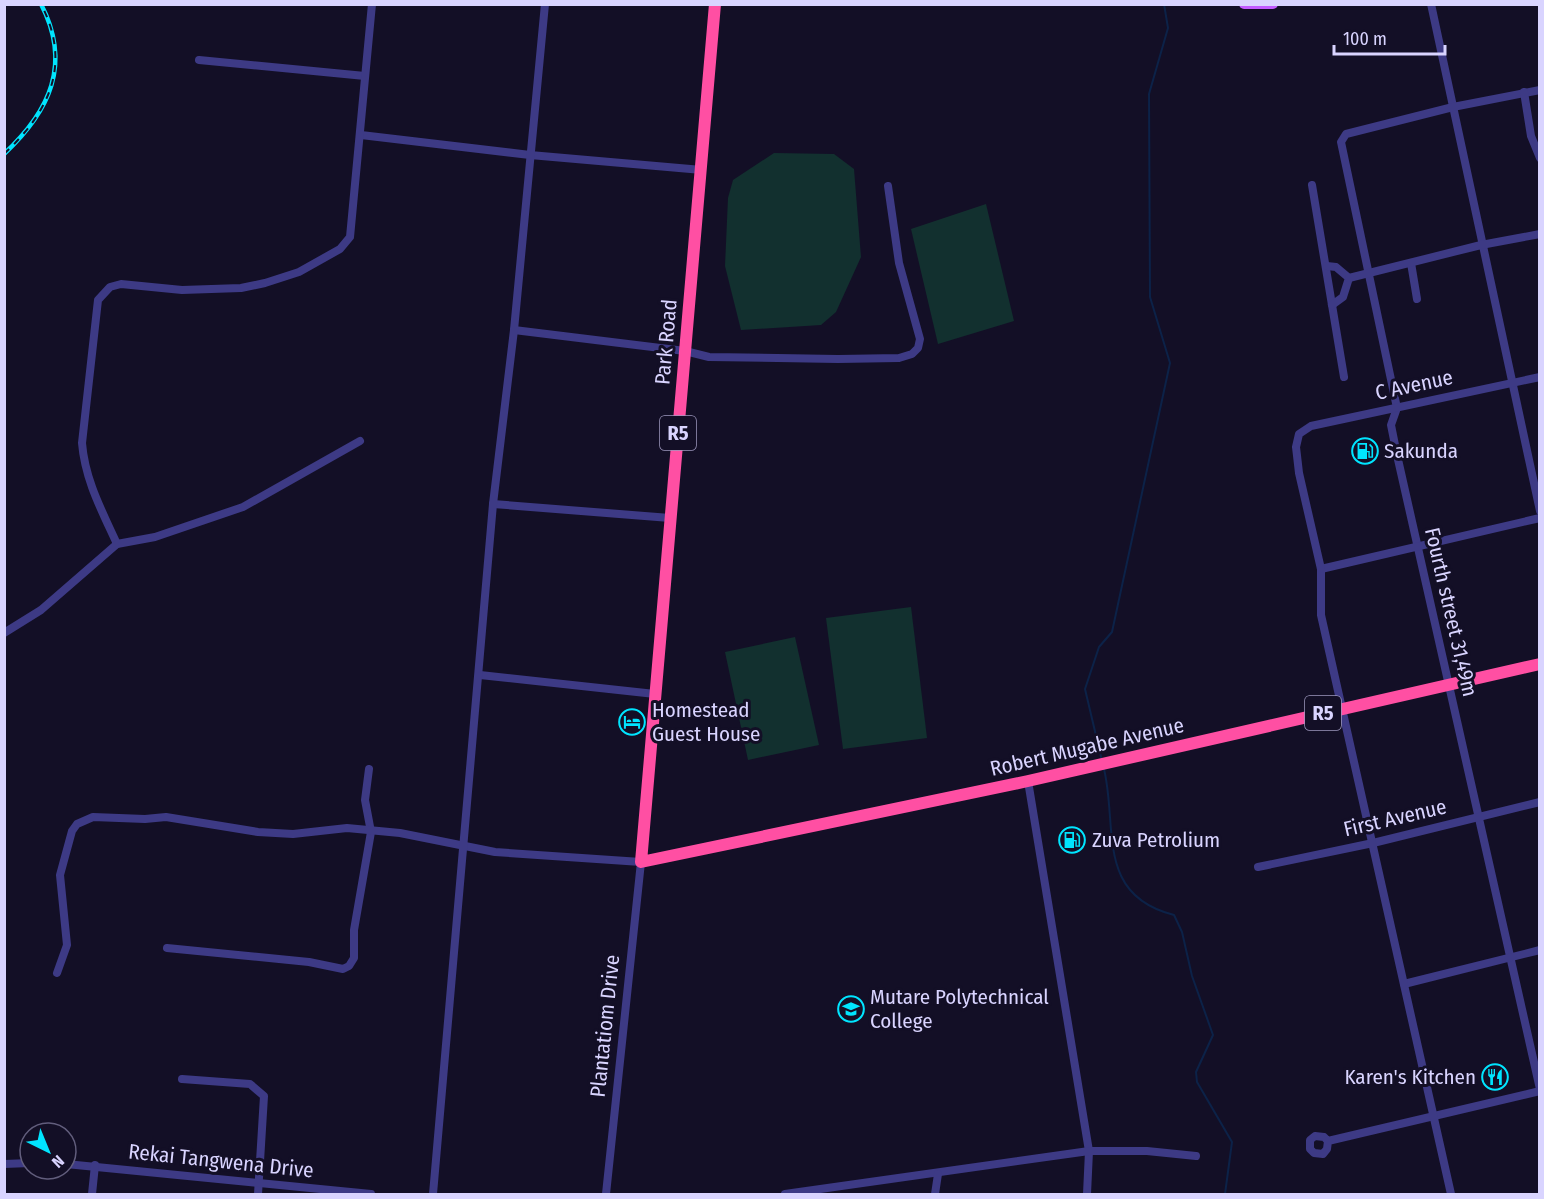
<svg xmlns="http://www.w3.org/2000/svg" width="1544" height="1199" viewBox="0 0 1544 1199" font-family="'Fira Sans Condensed',sans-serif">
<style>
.green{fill:#12302f}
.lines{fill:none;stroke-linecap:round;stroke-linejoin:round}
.stream{stroke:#0c2248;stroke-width:2}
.minor{stroke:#3d3a85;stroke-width:8}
.major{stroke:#c25bff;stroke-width:10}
.highway{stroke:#ff4fa3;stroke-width:12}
.rail-casing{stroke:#00e5ff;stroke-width:4.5}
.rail{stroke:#130f26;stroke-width:2;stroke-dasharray:7;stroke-linecap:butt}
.labels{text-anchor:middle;stroke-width:6;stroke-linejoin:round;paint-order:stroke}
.shield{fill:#130f26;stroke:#9e99be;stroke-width:1.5}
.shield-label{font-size:20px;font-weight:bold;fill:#d9d4ff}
.street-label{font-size:21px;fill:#d9d4ff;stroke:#130f26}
.poi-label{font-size:21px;fill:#d9d4ff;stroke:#130f26;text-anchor:start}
</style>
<rect width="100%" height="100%" fill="#130f26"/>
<g class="green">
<polygon points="774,153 834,154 854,169 861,257 836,312 821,325 741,330 725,266 728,198 733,180"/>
<polygon points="986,204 1014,321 938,344 911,229"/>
<polygon points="911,607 927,738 843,749 826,618"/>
<polygon points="795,637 819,745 748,760 725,652"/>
</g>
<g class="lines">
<g class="stream">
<polyline points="1102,761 1085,689 1099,647 1112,632 1170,363 1150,297 1149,94 1168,28 1164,4"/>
<path d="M1104,769C1118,827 1095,895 1174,915L1182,932L1192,976L1213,1035L1196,1072L1197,1082L1232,1142L1225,1194"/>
</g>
<g class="minor">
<polyline points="1431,4 1540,511"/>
<polyline points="199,60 365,76"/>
<polyline points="1540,90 1453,107 1346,134 1341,142 1397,408 1391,425 1397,455 1540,1089"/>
<polyline points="1524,92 1531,136 1540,158"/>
<polyline points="361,135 530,155 702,170"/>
<polyline points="1312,185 1344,377"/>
<polyline points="1411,263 1417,299"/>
<polyline points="1327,266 1336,267 1349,278 1343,297 1332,305"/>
<polyline points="1349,278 1481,245 1540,234"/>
<polyline points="514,330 685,351 709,357 838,359 899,358 912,354 918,348 920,339 899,263 888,186"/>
<polyline points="493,504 670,518"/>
<path d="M117,544C102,511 85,480 82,443L98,300L110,287L121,284L182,290L241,288L265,283L299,272L340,249L350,237L372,4"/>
<polyline points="1321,569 1540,518"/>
<polyline points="4,633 41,610 117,544 155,537 243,507 360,441"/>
<polyline points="480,675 655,694"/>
<polyline points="1028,781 1089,1151 1087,1194"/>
<polyline points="1258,867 1373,843 1540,802"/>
<polyline points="167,948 309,962 343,969 349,966 354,958 354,930 371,832 365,800 369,769"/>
<polyline points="57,973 67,945 60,875 72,831 77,824 93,817 145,819 166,817 258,832 293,834 347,828 400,833 495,852 641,862 606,1194"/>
<polyline points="1404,984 1540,950"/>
<polyline points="182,1079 250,1084 264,1096 258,1194"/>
<polyline points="1328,1141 1327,1149 1323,1154 1314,1153 1310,1149 1310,1140 1315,1136 1324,1137 1328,1141 1540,1091"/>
<polyline points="4,1164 30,1163"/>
<polyline points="66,1164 371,1194"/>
<polyline points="92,1194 95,1165"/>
<polyline points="433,1194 493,504 514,330 545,4"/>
<polyline points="785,1194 1089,1151 1147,1151 1196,1156"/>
<polyline points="935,1194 938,1174"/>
<polyline points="1451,1194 1321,615 1321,569 1299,473 1296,447 1299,434 1311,426 1540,377"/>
</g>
<polyline class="major" points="1244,4 1273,4"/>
<polyline class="highway" points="715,4 641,862 1028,781 1540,664"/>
<g class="rail-casing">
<path id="rail" d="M4,154C50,111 72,64 41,4"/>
</g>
<use href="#rail" class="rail"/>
</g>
<defs>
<g id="fuel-ring" transform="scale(1.35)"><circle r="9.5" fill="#130f26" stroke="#00e5ff" stroke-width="1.5"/><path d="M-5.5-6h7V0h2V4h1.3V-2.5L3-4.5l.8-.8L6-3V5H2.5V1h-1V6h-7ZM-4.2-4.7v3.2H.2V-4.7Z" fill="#00e5ff"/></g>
<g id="hotel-ring" transform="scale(1.35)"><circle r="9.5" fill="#130f26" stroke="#00e5ff" stroke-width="1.5"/><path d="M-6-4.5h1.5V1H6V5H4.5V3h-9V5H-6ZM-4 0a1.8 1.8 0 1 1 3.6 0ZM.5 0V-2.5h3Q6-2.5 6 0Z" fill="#00e5ff"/></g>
<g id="university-ring" transform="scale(1.35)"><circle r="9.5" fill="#130f26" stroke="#00e5ff" stroke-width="1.5"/><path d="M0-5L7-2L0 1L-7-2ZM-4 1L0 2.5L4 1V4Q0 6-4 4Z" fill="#00e5ff"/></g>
<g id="restaurant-ring" transform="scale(1.35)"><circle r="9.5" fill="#130f26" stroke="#00e5ff" stroke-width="1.5"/><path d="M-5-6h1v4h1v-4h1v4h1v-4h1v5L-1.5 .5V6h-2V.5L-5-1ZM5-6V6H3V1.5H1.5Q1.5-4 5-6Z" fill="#00e5ff"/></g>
</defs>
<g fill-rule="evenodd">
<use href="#fuel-ring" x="1365" y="451"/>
<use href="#hotel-ring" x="632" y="722"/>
<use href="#fuel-ring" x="1072" y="840"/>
<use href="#university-ring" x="851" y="1009"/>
<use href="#restaurant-ring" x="1495" y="1077"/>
</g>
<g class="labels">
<g class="shield">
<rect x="660" y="416" width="36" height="34" rx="4.5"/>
<rect x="1305" y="696" width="36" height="34" rx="4.5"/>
</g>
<g class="shield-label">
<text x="678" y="440">R5</text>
<text x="1323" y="720">R5</text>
</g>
<g class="street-label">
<text transform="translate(666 342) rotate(-85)" y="7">Park Road</text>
<text transform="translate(1414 385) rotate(-12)" y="7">C Avenue</text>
<text transform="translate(1451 612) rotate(77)" y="7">Fourth street 31,49m</text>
<text transform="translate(1087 747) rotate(-13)" y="7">Robert Mugabe Avenue</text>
<text transform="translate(1395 818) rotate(-13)" y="7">First Avenue</text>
<text transform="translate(605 1026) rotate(-84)" y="7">Plantatiom Drive</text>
<text transform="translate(221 1161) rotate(6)" y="7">Rekai Tangwena Drive</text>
</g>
<g class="poi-label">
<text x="1384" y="458">Sakunda</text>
<text x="652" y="717">Homestead<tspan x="652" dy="24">Guest House</tspan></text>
<text x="1092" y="847">Zuva Petrolium</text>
<text x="870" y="1004">Mutare Polytechnical<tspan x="870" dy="24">College</tspan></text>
<text x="1476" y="1084" text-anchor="end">Karen's Kitchen</text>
</g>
</g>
<rect width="1544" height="1199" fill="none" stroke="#d9d4ff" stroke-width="12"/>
<g transform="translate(48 1151) rotate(137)"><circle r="28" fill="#130f26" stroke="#625e7d" stroke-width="1.5"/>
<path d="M0-4.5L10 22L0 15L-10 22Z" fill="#00e5ff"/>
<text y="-9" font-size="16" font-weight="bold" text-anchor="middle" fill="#d9d4ff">N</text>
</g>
<path d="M1334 45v9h111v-9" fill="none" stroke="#d9d4ff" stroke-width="3"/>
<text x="1343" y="45" font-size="18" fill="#d9d4ff" stroke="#130f26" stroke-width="4.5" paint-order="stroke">100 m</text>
</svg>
